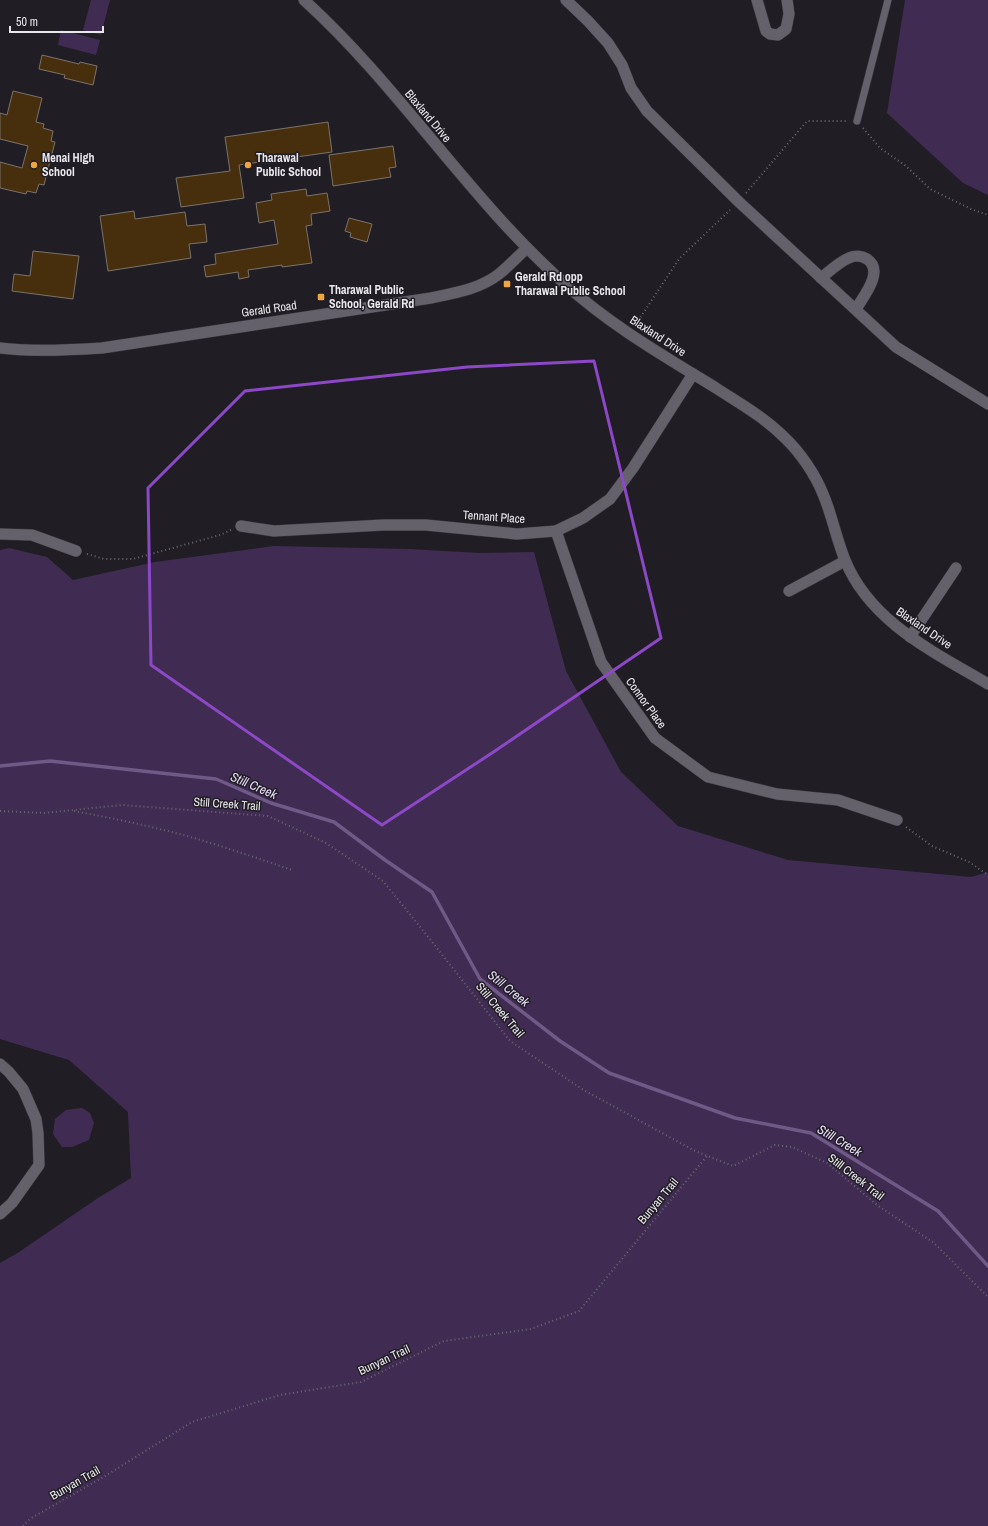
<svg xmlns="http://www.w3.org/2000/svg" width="988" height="1526" viewBox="0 0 988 1526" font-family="'Archivo Narrow',sans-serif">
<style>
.green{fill:#402c53}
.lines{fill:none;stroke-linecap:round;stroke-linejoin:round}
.stream{stroke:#6f5986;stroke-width:3.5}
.building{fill:#472e0c;stroke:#7a736b}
.service-casing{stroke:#3b383f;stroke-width:8}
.minor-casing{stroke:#3b383f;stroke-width:12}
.path{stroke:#69656c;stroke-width:2;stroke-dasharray:1 3;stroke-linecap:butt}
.service{stroke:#65616a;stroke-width:7}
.minor{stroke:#65616a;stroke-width:11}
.marked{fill:none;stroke:#8c48c6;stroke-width:3;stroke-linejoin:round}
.poi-dot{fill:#f0a63f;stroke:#211d25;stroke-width:1.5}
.labels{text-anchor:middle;stroke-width:3;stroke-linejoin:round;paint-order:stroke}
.street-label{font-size:12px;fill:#eae8ed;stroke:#211d25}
.poi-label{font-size:12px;font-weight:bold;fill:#eae8ed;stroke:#211d25;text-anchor:start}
.water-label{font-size:13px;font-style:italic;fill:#eadcfa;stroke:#211d25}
</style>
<rect width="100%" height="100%" fill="#211d25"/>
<g class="green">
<polygon points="91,0 110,0 101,35 83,30"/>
<polygon points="905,0 988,0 988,195 963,183 887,113"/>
<polygon points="61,30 100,40 96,55 58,45"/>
<polygon points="274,546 409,549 479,553 534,552 566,671 621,772 678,826 788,860 971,877 988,872 988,1526 0,1526 0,1263 19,1252 98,1198 131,1178 128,1112 69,1060 0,1039 0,550 9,548 47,557 73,580 155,562"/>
<polygon points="82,1108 90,1113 94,1123 89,1140 72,1147 62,1147 53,1134 55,1119 66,1110"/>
</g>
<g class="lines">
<polyline class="stream" points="0,766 50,761 216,779 271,803 334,822 385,860 432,892 480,979 560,1041 609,1073 735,1118 811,1133 938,1211 988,1266"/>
</g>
<g class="building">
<polygon points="42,55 79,64 80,62 97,66 93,85 64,78 65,75 39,69"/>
<polygon points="13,91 42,98 36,122 44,124 43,128 53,131 51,141 55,142 44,185 39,184 36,193 27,191 26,194 0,188 0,162 22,168 28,146 0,139 0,113 7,115"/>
<polygon points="328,122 332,152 239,165 244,198 181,207 176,178 230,171 225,137"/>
<polygon points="393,146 396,167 389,168 391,177 333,186 329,155"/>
<polygon points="306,189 307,196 327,193 330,211 311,214 312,225 306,226 312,263 282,267 282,265 248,270 249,277 239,279 238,272 206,277 204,266 216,264 215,254 278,244 274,220 259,223 256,203 272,200 271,194"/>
<polygon points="134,211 135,219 185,212 187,226 205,224 207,242 189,244 191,258 108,271 100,216"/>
<polygon points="349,218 372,224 367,242 350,237 351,233 345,231"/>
<polygon points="33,251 79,256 73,299 12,291 14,274 30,276"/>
</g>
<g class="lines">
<g class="service-casing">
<polyline id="service" points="857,121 888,0"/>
</g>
<g class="minor-casing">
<g id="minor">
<path d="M304,0C400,87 468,198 565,284C610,325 664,356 716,388C739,403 764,417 784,437C800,452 815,474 823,494C832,515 836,538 845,560C870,622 934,652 988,684"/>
<polyline points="566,0 588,21 608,43 622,65 631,88 647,111 739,202 896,347 988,404"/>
<polyline points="757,0 766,31 770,34 778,35 786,29 789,14 787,0"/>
<path d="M821,278C830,271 839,262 849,258C855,255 862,256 867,259C885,271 863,297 856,309"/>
<path d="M0,348C34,352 68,350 102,348L431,298C455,293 480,289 499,274C509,266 518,256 527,248"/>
<polyline points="241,526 274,531 383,525 426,525 517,534 556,531 583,518 610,499 633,468 693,374"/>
<polyline points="556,531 601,662 655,738 708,777 777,794 838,800 897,820"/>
<polyline points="0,534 32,535 76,551"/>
<polyline points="789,591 845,561"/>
<polyline points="910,637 956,568"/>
<polyline points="0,1064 9,1072 23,1089 36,1119 38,1133 39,1165 12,1203 0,1214"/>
</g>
</g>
<g class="path">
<polyline points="863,128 880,148 906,166 930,189 971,209 988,215"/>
<polyline points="746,193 807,121 848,121"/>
<polyline points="636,324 679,259 730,210"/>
<polyline points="87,554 104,559 133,559 220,535 231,530"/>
<polyline points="0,811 44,813 122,805 268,816 326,843 383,881 429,938 510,1041 582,1089 695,1151 733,1166 775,1145 792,1147 827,1163 877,1205 934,1243 988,1297"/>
<path d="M74,811C112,818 150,826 187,836C222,846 257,858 292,870"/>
<polyline points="906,827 932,846 969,862 988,875"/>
<polyline points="23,1526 30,1519 110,1473 192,1422 280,1395 361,1382 444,1341 531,1329 579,1311 707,1156"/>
</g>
<use href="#service" class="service"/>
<use href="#minor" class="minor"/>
</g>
<path class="marked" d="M594,361L661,638L495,751L382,825L151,665L148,488L245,391L467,367Z"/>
<g class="poi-dot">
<circle cx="34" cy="165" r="4"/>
<circle cx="248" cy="165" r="4"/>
<rect x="503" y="280" width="8" height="8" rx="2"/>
<rect x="317" y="293" width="8" height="8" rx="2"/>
</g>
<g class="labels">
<g class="street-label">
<text transform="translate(428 116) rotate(50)" y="4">Blaxland Drive</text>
<text transform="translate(269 309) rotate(-8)" y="4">Gerald Road</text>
<text transform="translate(658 336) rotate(33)" y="4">Blaxland Drive</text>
<text transform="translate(494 517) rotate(4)" y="4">Tennant Place</text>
<text transform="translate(924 628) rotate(34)" y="4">Blaxland Drive</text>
<text transform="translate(646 703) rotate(54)" y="4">Connor Place</text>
<text transform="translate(227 804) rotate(4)" y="4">Still Creek Trail</text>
<text transform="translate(500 1010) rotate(50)" y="4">Still Creek Trail</text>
<text transform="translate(856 1177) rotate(38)" y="4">Still Creek Trail</text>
<text transform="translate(658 1201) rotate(-50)" y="4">Bunyan Trail</text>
<text transform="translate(384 1360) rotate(-25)" y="4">Bunyan Trail</text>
<text transform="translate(75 1483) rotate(-30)" y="4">Bunyan Trail</text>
</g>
<g class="poi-label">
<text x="42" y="162">Menai High<tspan x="42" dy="14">School</tspan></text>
<text x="256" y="162">Tharawal<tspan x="256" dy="14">Public School</tspan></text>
<text x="515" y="281">Gerald Rd opp<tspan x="515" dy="14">Tharawal Public School</tspan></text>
<text x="329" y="294">Tharawal Public<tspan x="329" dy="14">School, Gerald Rd</tspan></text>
</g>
<g class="water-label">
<text transform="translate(254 785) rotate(23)" y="5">Still Creek</text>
<text transform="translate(509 988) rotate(39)" y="5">Still Creek</text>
<text transform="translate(840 1140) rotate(31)" y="5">Still Creek</text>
</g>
</g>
<path d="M10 26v6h93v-6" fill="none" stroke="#eae8ed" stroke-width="2"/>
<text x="16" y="26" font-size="12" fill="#eae8ed" stroke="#211d25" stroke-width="3" paint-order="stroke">50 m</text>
</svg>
